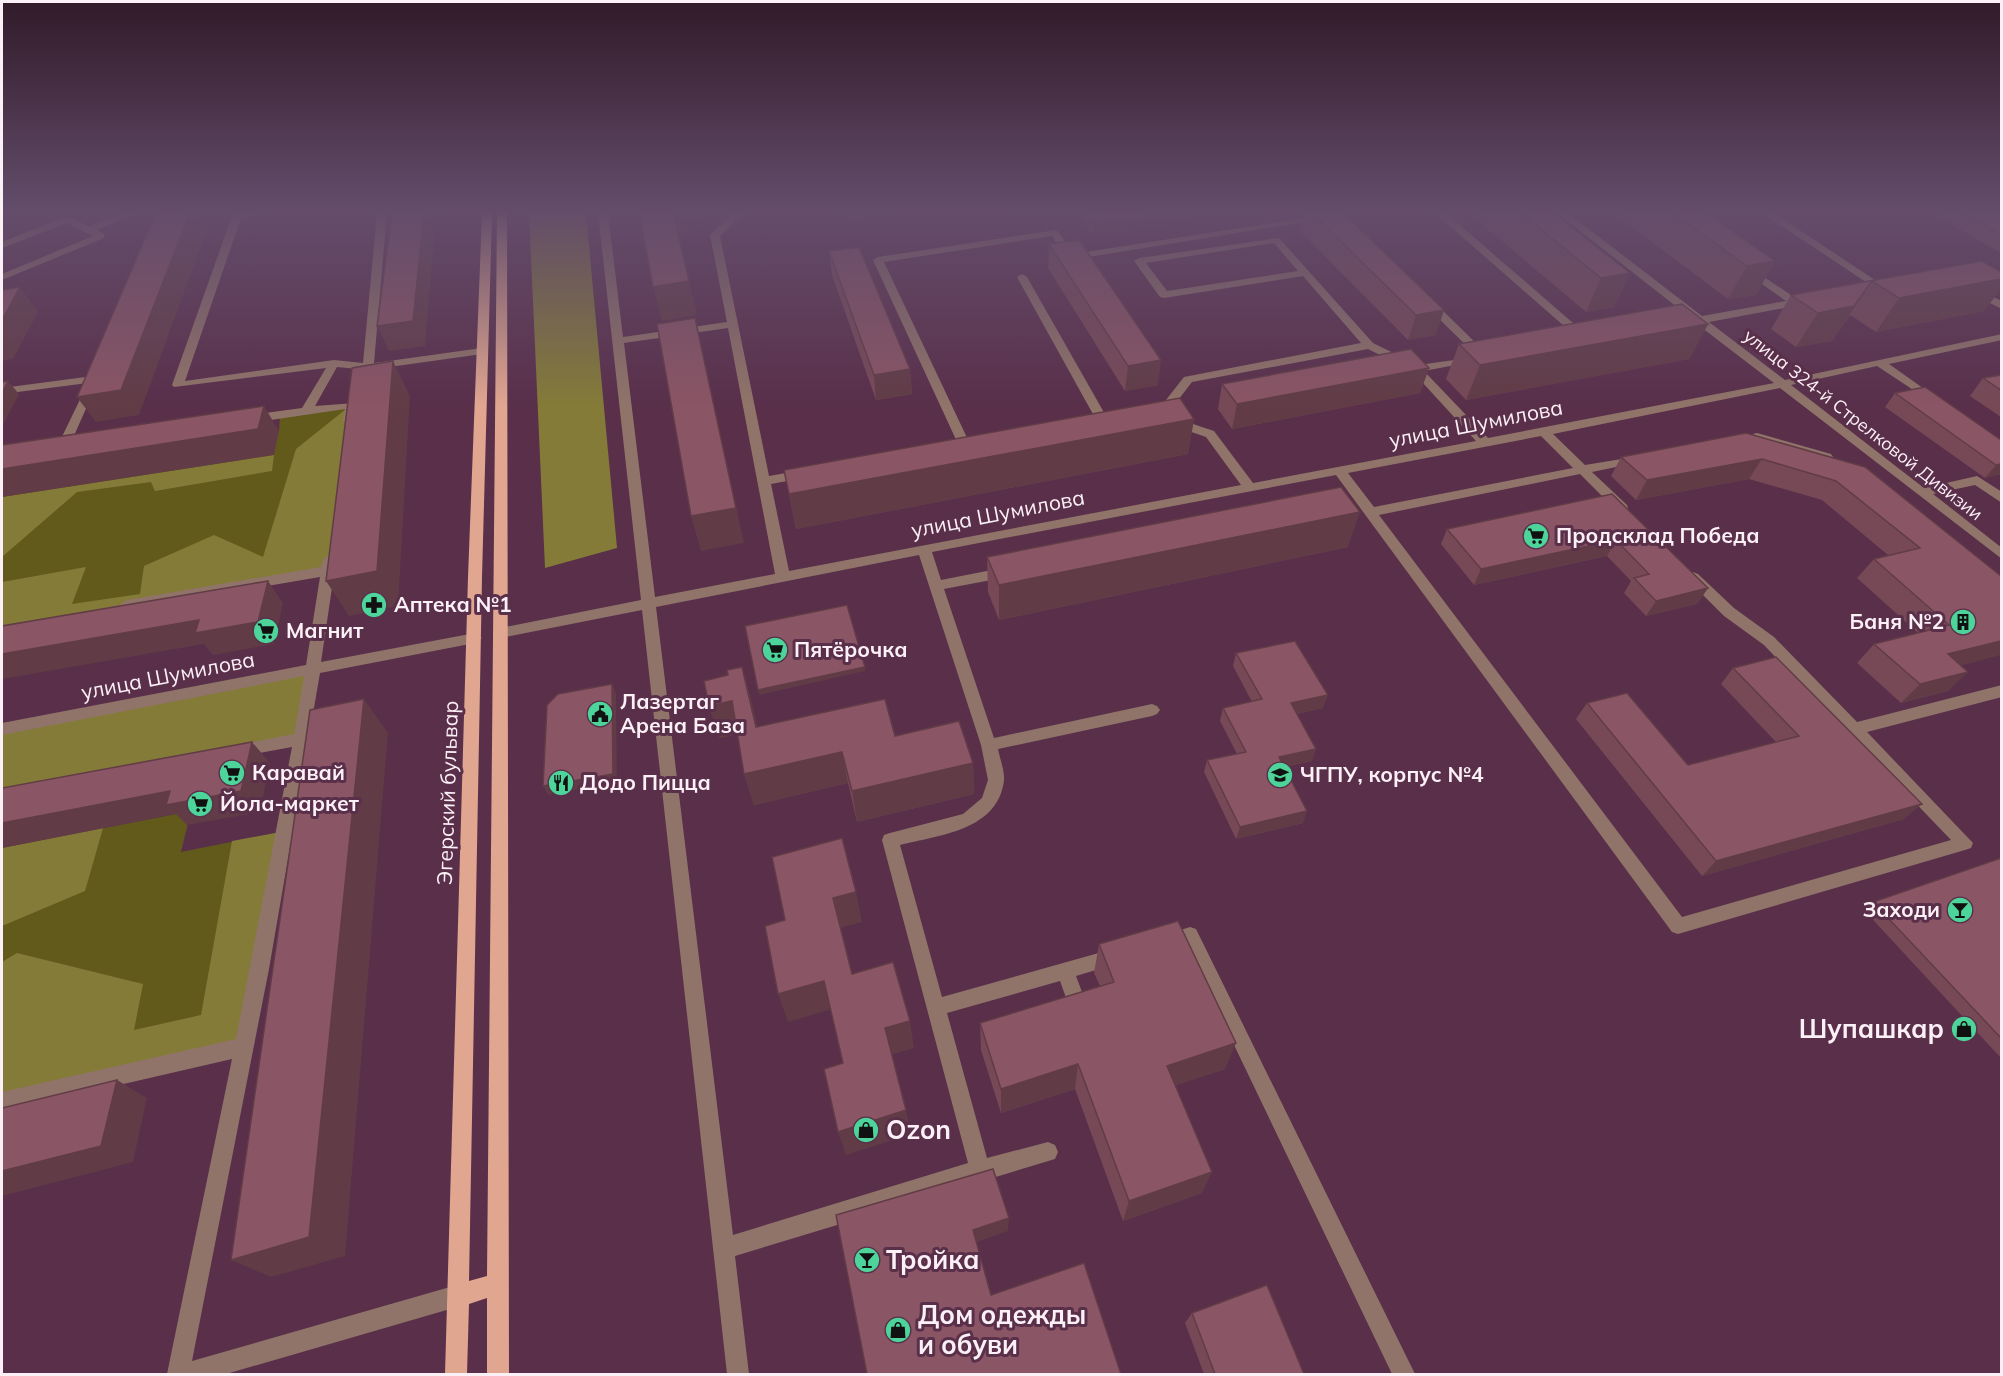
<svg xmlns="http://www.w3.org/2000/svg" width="2003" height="1376" viewBox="0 0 2003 1376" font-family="Mulish,sans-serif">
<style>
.green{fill:#625a1b}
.forest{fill:#847b38}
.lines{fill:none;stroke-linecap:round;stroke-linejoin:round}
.minor{fill:#907469;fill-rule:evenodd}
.major{fill:#e0a690;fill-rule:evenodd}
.wall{fill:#774956}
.shaded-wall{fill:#613c46}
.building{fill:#8a5564;stroke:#613c46;stroke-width:1.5}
.labels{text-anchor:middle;stroke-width:6;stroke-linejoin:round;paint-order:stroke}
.far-street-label{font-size:18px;fill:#fcf0f7;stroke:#592f4a}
.street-label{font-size:21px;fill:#fcf0f7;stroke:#592f4a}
.poi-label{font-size:21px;font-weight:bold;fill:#fcf0f7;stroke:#592f4a;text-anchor:start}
.near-poi-label{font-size:26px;font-weight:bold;fill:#fcf0f7;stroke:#592f4a;text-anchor:start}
</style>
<rect width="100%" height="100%" fill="#592f4a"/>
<g class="green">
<polygon points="351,405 328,571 2,626 2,497 279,431 280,415"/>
<polygon points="191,811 181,852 286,831 244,1047 2,1102 2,848"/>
</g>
<g class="forest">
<polygon points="529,213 586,213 617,548 545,568"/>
<polygon points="351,405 328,571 2,626 2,582 86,567 72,604 140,594 144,566 214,535 263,557 296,449"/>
<polygon points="274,455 272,471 155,491 151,482 77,492 2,557 2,497"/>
<polygon points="314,670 301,739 2,795 2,729"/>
<polygon points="103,828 85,891 2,926 2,848"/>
<polygon points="286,831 244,1047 2,1102 2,962 17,953 143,984 134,1030 201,1015 232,841"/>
</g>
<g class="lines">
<g class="minor">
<polygon points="123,213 137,213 97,230 104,234 104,238 2,280 2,274 93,236 67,223 5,247 2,248 2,242 67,216 89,226"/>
<polygon points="236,213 261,213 241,218 185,381 334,360 363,363 377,213 387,213 374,363 482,348 488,351 482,354 368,370 337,367 315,406 355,403 355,421 349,425 343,421 345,409 251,423 245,419 251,415 302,408 326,368 174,387 172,385 232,216"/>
<path d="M598,213H608L623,337L727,322L710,235L733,213H744L720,236L769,476L803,470L809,474L803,478L771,484L789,571L1241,485L1206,437L1171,425L1169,422L1175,418L1214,431L1253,483L1476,441L1412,371L1368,349L1192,382L1165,417H1157L1155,414L1184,377L1361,343L1303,276L1164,298L1160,297L1134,261L1139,258L1279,238L1373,343L1418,365L1476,357V361L1424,371L1488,438L1774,383L1697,324L1678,325V321L1691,318L1557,213H1568L1702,316L1786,301L1745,272L1744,270L1749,267L1797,299H1810L1811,301L1806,304L1709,322L1785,380L2002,334V340L1889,364L1937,398L1939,400L1933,403L1877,366L1791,385L1924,488L1977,476L2002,492V503L1975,485L1933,494L2002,548V559L1780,388L1553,434L1585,465L1640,456V462L1592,472L1627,505L1628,508L1627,511H1617L1580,474L1379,515L1682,917L1951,840L1764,645L1724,616L1688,580L1686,577L1693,572L1698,574L1734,608L1774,637L1857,722L2002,685V697L1867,732L1973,843L1971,848L1965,850L1678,934L1672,932L1336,475L932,552L941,580L1007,567L1014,572L1007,577L944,589L994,738L1152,704L1157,706L1160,710L1157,714L1152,716L998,749C1000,759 1005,772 1004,781C997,831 939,835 900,845L942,997L1113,949L1119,951L1122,957L1119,963L1076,976L1085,1000L1083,1006L1076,1009L1069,1006L1060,981L947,1013L987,1158L1048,1142L1055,1145L1058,1152L1055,1159L735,1256L749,1374H727L642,610L500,638L493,633L500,628L641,600ZM1274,243L1298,271L1167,291L1146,263ZM728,328L775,574L655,597L624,343ZM1541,436L1573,468L1374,507L1348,473ZM919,555L981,745L988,780L982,798L963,814L890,833L884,835L882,840L968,1163L733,1235L656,607Z"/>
<polygon points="1336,213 1361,213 1070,260 1066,259 1052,236 884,262 970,444 964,448 958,444 873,260 878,257 1055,230 1058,231 1073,254"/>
<polygon points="1435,213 1446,213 1588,336 1588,340 1580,340"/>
<polygon points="1762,213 1774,213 1887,288 1878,290"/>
<polygon points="1022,274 1027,277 1106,416 1104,419 1100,420 1094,416 1017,277"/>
<polygon points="1976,289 2002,301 2002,309 1972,294 1971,292"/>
<polygon points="1425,301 1433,301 1486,353 1486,357 1478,357 1425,305"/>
<polygon points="93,376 99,379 91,383 96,386 69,447 63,451 57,447 88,383 2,394 2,388"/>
<polygon points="1757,433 1831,454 1833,457 1827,461 1753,440 1753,434"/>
<polygon points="329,556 336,561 321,662 475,633 482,638 475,643 320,673 269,969 192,1361 457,1285 465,1288 468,1296 465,1304 457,1307 226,1374 167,1374 232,1059 2,1112 2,1092 236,1039 292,747 237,757 231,755 229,751 231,747 237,745 294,734 304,676 2,735 2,723 306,665 320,577 127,610 120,605 127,600 321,567 324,558"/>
<polygon points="1190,927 1196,929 1415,1374 1392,1374 1186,945 1168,950 1162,948 1159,942 1162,936"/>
</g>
<polygon class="major" points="482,213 492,213 482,577 469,1281 487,1276 497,213 507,213 509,1374 487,1374 487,1298 469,1304 467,1374 445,1374 468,577"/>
</g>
<g class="wall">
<polygon points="1078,213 1196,213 1195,222 1093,235"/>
<polygon points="1304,213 1343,213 1436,335 1408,340 1300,231"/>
<polygon points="1469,213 1554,213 1630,273 1614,307 1586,312"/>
<polygon points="1613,213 1706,213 1775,261 1756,295 1728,299"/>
<polygon points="1936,213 2001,213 2001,253 1935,215"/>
<polygon points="1049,244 1158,385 1125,391 1048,268"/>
<polygon points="829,251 910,369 912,394 876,400 832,275"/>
<polygon points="1982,261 1984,311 1876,332 1850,315 1832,341 1796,347 1771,329 1791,295"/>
<polygon points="1708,324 1689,359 1466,400 1446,379 1459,344"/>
<polygon points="1429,368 1420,393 1232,429 1218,409 1222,384"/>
<polygon points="2001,375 2001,417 1970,396 1983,378"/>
<polygon points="1895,393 2001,440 2001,474 1985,478 1885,407"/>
<polygon points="1194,419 1188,454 796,529 784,470"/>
<polygon points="1746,433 1865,467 2001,576 1961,666 1948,691 1901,703 1857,663 1874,644 1918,633 1857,578 1874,559 1888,555 1822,500 1749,479 1636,500 1611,476 1621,457"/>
<polygon points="1612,494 1708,588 1697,604 1646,616 1624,593 1631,581 1607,556 1474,585 1441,544 1447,529"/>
<polygon points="1348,547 999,620 988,592 987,557"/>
<polygon points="1236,653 1323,708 1297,714 1312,761 1284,767 1303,823 1236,839 1204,772 1207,760 1237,754 1220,721 1223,708 1252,702 1233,666"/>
<polygon points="742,667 751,700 757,727 895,736 973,763 974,794 857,822 848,783 754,805 744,774 737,734 720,738 709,706 728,675"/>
<polygon points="1733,668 1904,819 1702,876 1576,719 1587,703 1688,765 1776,742 1721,684"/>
<polygon points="2001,858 2001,1058 1863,909 1873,902"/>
<polygon points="1099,944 1225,1069 1176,1085 1202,1193 1123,1221 1075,1089 1001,1113 981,1050 980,1023 1100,986 1094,973"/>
<polygon points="1192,1313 1304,1374 1204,1374 1185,1323"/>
</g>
<g class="shaded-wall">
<polygon points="190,213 199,213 208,227 139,415 96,422 77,397"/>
<polygon points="424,213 436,213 425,346 389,351 377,326"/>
<polygon points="667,213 701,213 705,229 678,233 697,315 662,321 653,287"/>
<polygon points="845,213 895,213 846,220"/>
<polygon points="1173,213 1196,213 1195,222 1093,235 1094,223"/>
<polygon points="1775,261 1756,295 1728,299 1747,266"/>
<polygon points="1630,273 1614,307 1586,312 1601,278"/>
<polygon points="2001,279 2001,289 1984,311 1876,332 1899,298"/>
<polygon points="1872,281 1832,341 1796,347 1818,313"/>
<polygon points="20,287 38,312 13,359 2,361 2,320"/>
<polygon points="1444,310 1436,335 1408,340 1416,315"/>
<polygon points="695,318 744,543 701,551 691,516"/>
<polygon points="1708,324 1689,359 1466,400 1480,365"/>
<polygon points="1161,360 1158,385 1125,391 1128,366"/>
<polygon points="393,361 410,396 398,606 349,616 326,581"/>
<polygon points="1429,368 1420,393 1232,429 1237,404"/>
<polygon points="910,369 912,394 876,400 874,375"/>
<polygon points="8,381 19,394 2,427 2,393"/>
<polygon points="264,406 279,431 274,455 2,497 2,469"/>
<polygon points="1194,419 1188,454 796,529 789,494"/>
<polygon points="1762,459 1749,479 1636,500 1647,480"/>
<polygon points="2001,464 2001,474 1985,478 1996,465"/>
<polygon points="1360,512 1348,547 999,620 999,585"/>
<polygon points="1616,540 1607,556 1474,585 1481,569"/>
<polygon points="268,581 283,603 274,644 213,655 204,644 2,679 2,654"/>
<polygon points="1708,588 1697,604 1646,616 1656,601"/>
<polygon points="2001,641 2001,655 1929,674 1948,654"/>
<polygon points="742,667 751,700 765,759 756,727"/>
<polygon points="865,667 865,671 759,695 758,690"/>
<polygon points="1968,672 1948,691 1901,703 1920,684"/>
<polygon points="612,684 616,693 617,782 548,795 543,786"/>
<polygon points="1328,695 1323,708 1287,716 1291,703"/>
<polygon points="364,699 388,733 345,1256 271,1277 231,1260"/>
<polygon points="732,701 742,733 720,738 709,706"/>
<polygon points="252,742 270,763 260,812 187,825 176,814 2,848 2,823"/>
<polygon points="1316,749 1312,761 1274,769 1279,757"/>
<polygon points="842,752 848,783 754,805 744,774"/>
<polygon points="973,763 974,794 857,822 852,791"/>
<polygon points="1922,804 1904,819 1702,876 1716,861"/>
<polygon points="1307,811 1303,823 1236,839 1240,827"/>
<polygon points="856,892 862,922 840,928 833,898"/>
<polygon points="824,981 832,1009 788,1022 778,994"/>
<polygon points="910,1021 914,1048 890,1055 885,1028"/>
<polygon points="1236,1043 1225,1069 1159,1091 1167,1066"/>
<polygon points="1078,1064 1075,1089 1001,1113 1001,1089"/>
<polygon points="117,1080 147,1098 133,1162 2,1196 2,1171"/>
<polygon points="906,1110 911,1134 846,1155 838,1132"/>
<polygon points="1212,1172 1202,1193 1123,1221 1129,1201"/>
<polygon points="1009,1218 1008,1231 974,1243 973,1230"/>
</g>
<g class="building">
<polygon points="156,213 190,213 121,390 77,397"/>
<polygon points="392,213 424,213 413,321 377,326"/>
<polygon points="639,213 673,213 689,281 653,287"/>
<polygon points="1087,213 1173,213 1094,223"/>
<polygon points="1312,213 1343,213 1444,310 1416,315"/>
<polygon points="1521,213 1554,213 1630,273 1601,278"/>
<polygon points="1673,213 1706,213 1775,261 1747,266"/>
<polygon points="1963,213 2001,213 2001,235"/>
<polygon points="1079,240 1161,360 1128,366 1049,244"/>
<polygon points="859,247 910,369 874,375 829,251"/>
<polygon points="1982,261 2001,272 2001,279 1899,298 1872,281 1854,306 1818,313 1791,295"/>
<polygon points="20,287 2,320 2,290"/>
<polygon points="1682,304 1708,324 1480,365 1459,344"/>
<polygon points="695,318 736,508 691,516 657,324"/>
<polygon points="1411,349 1429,368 1237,404 1222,384"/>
<polygon points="393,361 377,571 326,581 352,368"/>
<polygon points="2001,375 2001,390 1983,378"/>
<polygon points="8,381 2,393 2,382"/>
<polygon points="1925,387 2001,440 2001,464 1996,465 1895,393"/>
<polygon points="1180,398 1194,419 789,494 784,470"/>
<polygon points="264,406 258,429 2,469 2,445"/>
<polygon points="1746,433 1865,467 2001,576 2001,641 1948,654 1968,672 1920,684 1874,644 1949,625 1874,559 1920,548 1836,481 1762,459 1647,480 1621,457"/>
<polygon points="1341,487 1360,512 999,585 987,557"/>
<polygon points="1612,494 1708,588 1656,601 1634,578 1649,574 1616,540 1481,569 1447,529"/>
<polygon points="268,581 258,622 195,633 199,620 2,654 2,626"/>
<polygon points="847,605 865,667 758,690 745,626"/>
<polygon points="1295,641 1328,695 1291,703 1316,749 1279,757 1307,811 1240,827 1207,760 1246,752 1223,708 1262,699 1236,653"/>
<polygon points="1776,657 1922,804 1716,861 1587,703 1627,693 1688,765 1799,736 1733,668"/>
<polygon points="742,667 756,727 885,699 895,736 959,721 973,763 852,791 842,752 744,774 732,701 709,706 704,681 728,675 727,670"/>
<polygon points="612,684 613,774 543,786 547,705 558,694"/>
<polygon points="364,699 309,1237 231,1260 310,710"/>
<polygon points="252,742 241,791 166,805 170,791 2,823 2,788"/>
<polygon points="842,838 856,892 833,898 852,974 893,962 910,1021 885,1028 906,1110 838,1132 824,1069 843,1063 824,981 778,994 765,926 785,920 772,857"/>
<polygon points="2001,858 2001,1038 1873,902"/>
<polygon points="1178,921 1236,1043 1167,1066 1212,1172 1129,1201 1078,1064 1001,1089 980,1023 1114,982 1099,944"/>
<polygon points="117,1080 101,1146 2,1171 2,1108"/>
<polygon points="993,1169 1009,1218 973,1230 991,1295 1084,1263 1121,1374 867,1374 836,1215"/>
<polygon points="1267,1285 1304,1374 1215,1374 1192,1313"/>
</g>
<linearGradient id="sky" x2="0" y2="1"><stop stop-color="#311a29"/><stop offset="0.52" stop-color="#644d6b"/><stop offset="1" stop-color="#644d6b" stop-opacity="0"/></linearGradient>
<rect width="2003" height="406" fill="url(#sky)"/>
<defs>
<g id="supermarket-disc" transform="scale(1.35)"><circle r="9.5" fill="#4cd49b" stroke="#592f4a"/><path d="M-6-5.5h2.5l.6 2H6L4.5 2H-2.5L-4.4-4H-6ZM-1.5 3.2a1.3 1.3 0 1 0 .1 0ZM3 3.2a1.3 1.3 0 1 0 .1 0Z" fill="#111"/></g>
<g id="pharmacy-disc" transform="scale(1.35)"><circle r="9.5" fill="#4cd49b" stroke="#592f4a"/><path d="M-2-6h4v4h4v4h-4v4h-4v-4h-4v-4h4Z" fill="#111"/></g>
<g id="building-disc" transform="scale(1.35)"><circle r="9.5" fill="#4cd49b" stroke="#592f4a"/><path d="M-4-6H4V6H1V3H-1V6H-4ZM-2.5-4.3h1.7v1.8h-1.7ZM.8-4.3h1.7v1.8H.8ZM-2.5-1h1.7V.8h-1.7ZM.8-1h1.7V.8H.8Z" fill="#111"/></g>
<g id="civic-disc" transform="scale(1.35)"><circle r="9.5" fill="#4cd49b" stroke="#592f4a"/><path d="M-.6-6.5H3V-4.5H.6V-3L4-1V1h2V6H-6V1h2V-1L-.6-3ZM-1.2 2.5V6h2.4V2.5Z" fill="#111"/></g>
<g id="university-disc" transform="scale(1.35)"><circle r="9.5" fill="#4cd49b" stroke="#592f4a"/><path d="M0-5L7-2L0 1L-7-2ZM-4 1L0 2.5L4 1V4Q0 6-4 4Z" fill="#111"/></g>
<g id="restaurant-disc" transform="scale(1.35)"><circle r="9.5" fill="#4cd49b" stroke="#592f4a"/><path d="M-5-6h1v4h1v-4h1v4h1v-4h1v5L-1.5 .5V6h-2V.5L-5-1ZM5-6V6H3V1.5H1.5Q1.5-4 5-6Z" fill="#111"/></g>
<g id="bar-disc" transform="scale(1.35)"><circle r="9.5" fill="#4cd49b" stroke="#592f4a"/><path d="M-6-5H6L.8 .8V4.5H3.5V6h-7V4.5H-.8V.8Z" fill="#111"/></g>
<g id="shop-disc" transform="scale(1.35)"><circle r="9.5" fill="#4cd49b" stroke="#592f4a"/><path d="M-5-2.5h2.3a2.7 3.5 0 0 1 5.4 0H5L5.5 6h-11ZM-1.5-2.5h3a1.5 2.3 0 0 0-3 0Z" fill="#111"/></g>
</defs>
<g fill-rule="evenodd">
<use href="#supermarket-disc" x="1536" y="536"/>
<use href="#pharmacy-disc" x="374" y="605"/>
<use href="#building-disc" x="1963" y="622"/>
<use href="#supermarket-disc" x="266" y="631"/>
<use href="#supermarket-disc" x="775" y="650"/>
<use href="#civic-disc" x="600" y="714"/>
<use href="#supermarket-disc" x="232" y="773"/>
<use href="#university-disc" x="1280" y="775"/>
<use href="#restaurant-disc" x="561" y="783"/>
<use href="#supermarket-disc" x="200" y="804"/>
<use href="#bar-disc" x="1960" y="910"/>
<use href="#shop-disc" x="1964" y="1029"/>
<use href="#shop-disc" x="866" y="1130"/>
<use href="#bar-disc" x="867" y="1260"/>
<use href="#shop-disc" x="898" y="1330"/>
</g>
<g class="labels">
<g class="far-street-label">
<text transform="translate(1863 425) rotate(38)" y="6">улица 324-й Стрелковой Дивизии</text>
</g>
<g class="street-label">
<text transform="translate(1476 424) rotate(-11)" y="7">улица Шумилова</text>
<text transform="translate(998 514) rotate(-11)" y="7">улица Шумилова</text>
<text transform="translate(168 676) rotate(-11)" y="7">улица Шумилова</text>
<text transform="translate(448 793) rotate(-88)" y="7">Эгерский бульвар</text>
</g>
<g class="poi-label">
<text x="1556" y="543">Продсклад Победа</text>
<text x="394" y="612">Аптека №1</text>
<text x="1944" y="629" text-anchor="end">Баня №2</text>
<text x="286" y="638">Магнит</text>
<text x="794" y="657">Пятёрочка</text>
<text x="620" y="709">Лазертаг<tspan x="620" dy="24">Арена База</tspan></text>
<text x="252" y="780">Каравай</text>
<text x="1300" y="782">ЧГПУ, корпус №4</text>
<text x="580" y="790">Додо Пицца</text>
<text x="220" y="811">Йола-маркет</text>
<text x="1940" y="917" text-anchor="end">Заходи</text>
</g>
<g class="near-poi-label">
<text x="1944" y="1038" text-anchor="end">Шупашкар</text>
<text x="886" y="1139">Ozon</text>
<text x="886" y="1269">Тройка</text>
<text x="918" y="1324">Дом одежды<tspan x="918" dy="30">и обуви</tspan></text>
</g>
</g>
<rect width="2003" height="1376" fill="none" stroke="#fcf0f7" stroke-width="6"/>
</svg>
